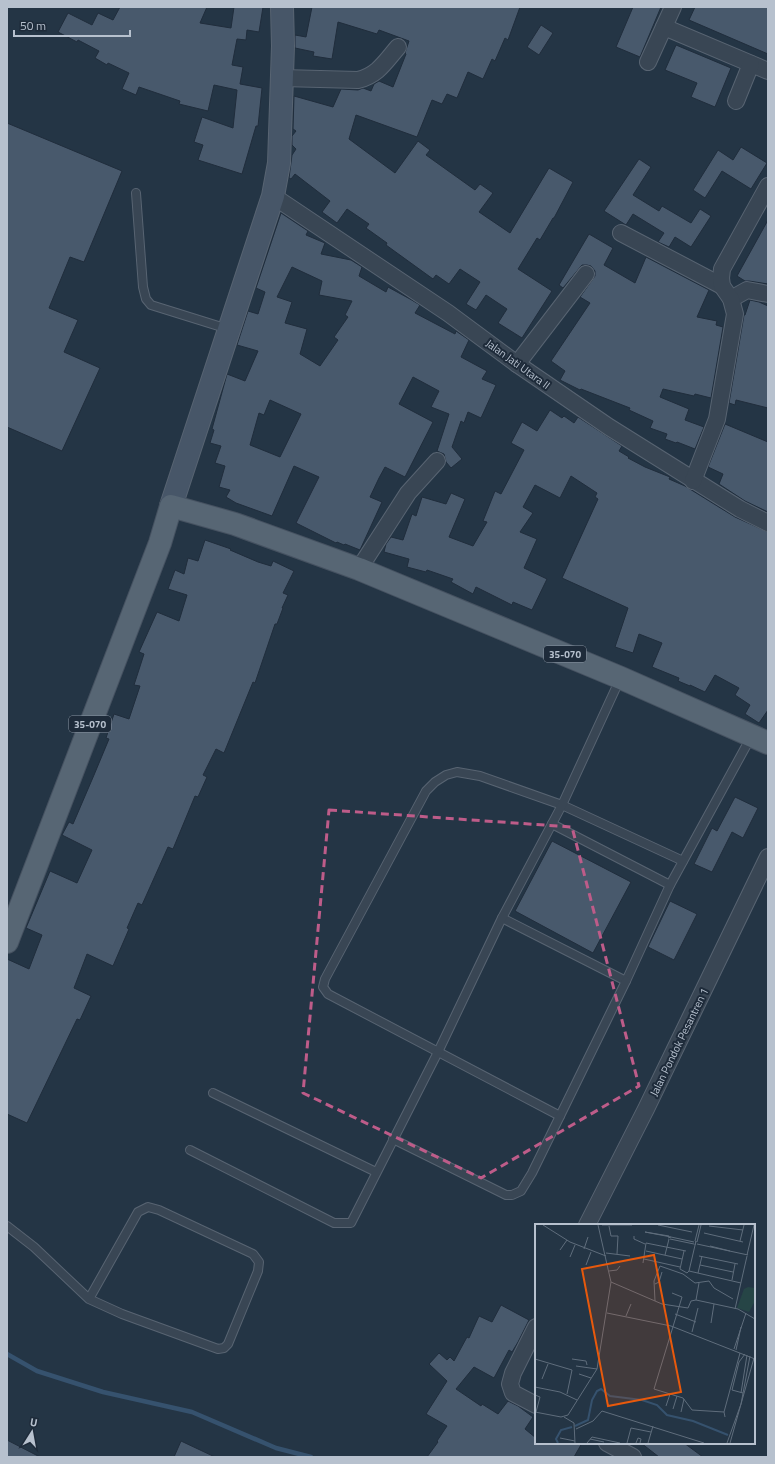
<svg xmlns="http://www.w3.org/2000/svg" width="775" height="1464" viewBox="0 0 775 1464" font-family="'Titillium Web',sans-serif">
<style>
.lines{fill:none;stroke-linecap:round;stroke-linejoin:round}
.stream{stroke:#36526e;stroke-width:4.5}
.building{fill:#48596c;stroke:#202d3c;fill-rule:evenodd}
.service-casing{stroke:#586472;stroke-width:10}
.minor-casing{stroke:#586472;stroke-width:18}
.secondary-casing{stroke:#586472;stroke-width:24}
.primary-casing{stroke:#465261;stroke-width:24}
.service{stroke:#394654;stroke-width:8}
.minor{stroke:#394654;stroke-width:16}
.secondary{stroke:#475668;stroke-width:22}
.primary{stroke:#576674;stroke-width:22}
.marked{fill:none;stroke:#be5c89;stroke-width:3;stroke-dasharray:8 5;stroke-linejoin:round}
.labels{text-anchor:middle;stroke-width:4;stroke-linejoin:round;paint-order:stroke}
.shield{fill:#1e2b3a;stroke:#8994a2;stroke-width:1}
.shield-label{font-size:10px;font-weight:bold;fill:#b7c1ce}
.street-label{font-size:11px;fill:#b7c1ce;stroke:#1e2b3a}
.inset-river{fill:none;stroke:#36526e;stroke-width:2}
.inset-road{fill:none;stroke:#5f6d7c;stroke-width:1}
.view{fill:#e8590c;fill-opacity:0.15;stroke:#e8590c;stroke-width:2}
.inset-edge{fill:none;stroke:#b7c1ce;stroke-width:2}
</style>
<rect width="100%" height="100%" fill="#243545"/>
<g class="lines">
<polyline class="stream" points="7,1354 37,1371 103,1392 192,1412 276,1448 311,1457"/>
</g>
<g class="building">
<polygon points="120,7 207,7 200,23 231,28 234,7 263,7 259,32 247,30 246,40 237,39 232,65 243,67 240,84 262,88 258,126 256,126 242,174 198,160 203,145 194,142 202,117 233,128 237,90 214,85 208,111 179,104 180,101 139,87 136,95 122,89 129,73 108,63 107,65 95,58 99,51 78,40 77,42 58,32 68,13 92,25 98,13 113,20"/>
<polygon points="312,7 520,7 508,40 505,38 495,61 492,59 483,79 468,72 457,98 447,94 442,104 432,100 417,137 356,115 349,139 395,173 418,141 430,150 426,155 475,190 480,184 493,193 479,212 510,233 549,168 573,182 554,218 553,218 540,240 537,238 518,269 552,291 522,338 498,323 507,309 486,295 476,310 466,304 480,282 460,269 449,284 436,275 433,279 386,245 387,243 366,228 369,224 347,209 337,223 322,212 330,201 295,174 291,179 289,178 292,155 296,149 292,145 292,136 296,131 293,129 294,96 333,107 341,89 358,90 363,88 371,91 374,84 379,81 393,87 406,54 405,53 409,41 379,30 377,34 338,22 332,59 313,56 314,52 295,48 295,35 306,37"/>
<polygon points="633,7 661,7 640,57 616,47"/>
<polygon points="695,7 768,7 768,54 689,20"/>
<polygon points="541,25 553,33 539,55 527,47"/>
<polygon points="676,45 731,68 715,107 691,97 697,83 665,70"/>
<polygon points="7,123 122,171 84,262 70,257 49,308 78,320 64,352 100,368 62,451 7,427"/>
<polygon points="741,147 767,163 751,189 722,171 705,198 693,190 718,150 733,160"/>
<polygon points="639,159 651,167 633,195 659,211 662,206 691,223 700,209 711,216 691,247 675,237 669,247 658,242 664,233 633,214 626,225 604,211"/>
<path d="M281,213L308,231L306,235L325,243L321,254L351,260L362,267L359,276L386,292L388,287L410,299L420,305L415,313L455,334L456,331L469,340L461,357L487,371L482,379L496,385L481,418L468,412L464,423L461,421L452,447L462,459L451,468L446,462L444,454L437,451L449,414L431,407L439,391L413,377L399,404L433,422L405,477L385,467L379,478L370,497L382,502L360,550L345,544L344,545L337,542L336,543L296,523L319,477L294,466L272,516L236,503L226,497L230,490L219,487L225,466L215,463L221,446L210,443L214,430L212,429L227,374L245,381L258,351L237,345L248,311L258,314L265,292L256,288ZM292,267L322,281L319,295L352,301L345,315L348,317L334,337L338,340L320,366L300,354L307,329L285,323L292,302L277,297ZM270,400L301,414L280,457L250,445L259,413L264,415Z"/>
<polygon points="768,220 768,284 749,281 745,281 737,276"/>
<polygon points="589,234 613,248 604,265 635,283 646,257 709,290 697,317 717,321 716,325 723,327 711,398 695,394 694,396 663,389 660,397 689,409 685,420 704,427 695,449 677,442 676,443 665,439 667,434 650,428 653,421 629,410 630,408 581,389 580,390 560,380 565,371 551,361 590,303 580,297 595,276 595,271 591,266 587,265 582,265 563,288 559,285"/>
<polygon points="750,300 759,302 768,306 768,408 736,400 735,405 729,403 744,315 745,315"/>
<polygon points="550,410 562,418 564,416 574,423 578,417 622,446 619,451 629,457 628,458 645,467 670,477 669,479 685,486 735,517 768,532 768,710 759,723 745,714 750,705 735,695 739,688 715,675 705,692 690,685 690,686 678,681 679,678 652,667 662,643 639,634 633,653 615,647 628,608 562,578 598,499 595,497 597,493 571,476 560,498 535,485 523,507 533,513 520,532 537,539 524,568 547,579 532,610 513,602 512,605 476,587 473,594 451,582 453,579 427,570 426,572 407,567 409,559 384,552 386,544 391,537 403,540 412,514 416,516 422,497 446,504 451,493 465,499 449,537 473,546 487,522 483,521 495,491 501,494 524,450 511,443 522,422 537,431"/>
<polygon points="725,424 768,442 768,512 745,501 719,484 723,474 708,467"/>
<polygon points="205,540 231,549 230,550 258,562 271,566 273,561 294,571 283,593 288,595 282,608 283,608 277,624 275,624 255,683 253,682 224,753 216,749 203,775 207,777 198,797 195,796 173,849 168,847 142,905 138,903 127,928 129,929 113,966 87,954 74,988 91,996 80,1020 77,1019 27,1123 7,1114 7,959 29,969 42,935 26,928 50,871 77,883 92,850 62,835 69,822 73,824 94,775 109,739 106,738 114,714 129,719 140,686 134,685 144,654 139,652 157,612 179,621 187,595 168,589 175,570 184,574 188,558 198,561"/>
<polygon points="735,797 758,808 743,838 732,832 712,872 694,864 712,828 717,831"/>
<polygon points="552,841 631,882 593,953 515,911"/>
<polygon points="670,901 697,914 674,960 648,947"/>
<polygon points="501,1305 529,1320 518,1342 512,1352 509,1350 494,1378 474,1367 456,1389 481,1406 482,1404 498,1414 508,1401 518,1406 533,1417 525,1429 536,1438 536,1443 582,1443 574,1457 427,1457 438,1442 437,1441 447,1426 426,1414 447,1381 429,1364 439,1353 447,1360 450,1357 454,1361 467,1337 469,1338 479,1316 492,1322"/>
<polygon points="7,1440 40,1457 7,1457"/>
<polygon points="181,1441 215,1457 174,1457"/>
<polygon points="641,1443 684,1443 703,1457 659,1457"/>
</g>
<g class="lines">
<g class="service-casing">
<g id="service">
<polyline points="136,193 143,287 146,299 151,305 228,329"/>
<polyline points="552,824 670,885"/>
<polyline points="502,918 626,981 670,885 751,737"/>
<polyline points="626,981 560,1116 328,994 323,987 325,979 426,791 435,782 446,775 457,772 480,776 562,805 683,861"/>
<polyline points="213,1093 376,1172"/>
<polyline points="393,1139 506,1195 512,1195 521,1191 532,1173 560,1116"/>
<polyline points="190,1150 334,1223 351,1223 438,1052 502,918 562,805 620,679"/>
<polyline points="7,1226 34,1247 89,1299 122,1314 218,1349 224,1348 228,1344 258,1271 259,1262 253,1254 159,1210 148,1207 138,1212 89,1299"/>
</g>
</g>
<g class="minor-casing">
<g id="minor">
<polyline points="664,27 768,71"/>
<polyline points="648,62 673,7"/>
<path d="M282,78L358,80C378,75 385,62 398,47"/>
<polyline points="736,101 751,64"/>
<polyline points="273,196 448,313 517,364 609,427 740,509 768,523"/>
<polyline points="621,233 722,286"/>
<polyline points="731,299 747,290 768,294"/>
<polyline points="517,364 586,274"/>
<polyline points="693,481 717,419 735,314 731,299 722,286 721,278 722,269 768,186"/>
<polyline points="359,569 408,493 437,461"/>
<polyline points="587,1225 646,1109 768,857"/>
<polyline points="536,1327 513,1373 510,1384 513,1393 536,1405"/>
<polyline points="607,1443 633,1457"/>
</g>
</g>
<g class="secondary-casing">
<polyline id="secondary" points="171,506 273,196 279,163 283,46 282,7"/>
</g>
<g class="primary-casing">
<polyline id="primary" points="7,942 160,543 171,506 235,524 359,569 621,678 768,743"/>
</g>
<use href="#service" class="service"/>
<use href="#minor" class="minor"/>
<use href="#secondary" class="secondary"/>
<use href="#primary" class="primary"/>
</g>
<path class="marked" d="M329,810L572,827L639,1086L481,1178L303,1093Z"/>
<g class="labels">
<g class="shield">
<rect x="544" y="646" width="42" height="16" rx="3"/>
<rect x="69" y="716" width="42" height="16" rx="3"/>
</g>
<g class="shield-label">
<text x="565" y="658">35-070</text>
<text x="90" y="728">35-070</text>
</g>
<g class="street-label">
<text transform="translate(518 364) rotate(36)" y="4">Jalan Jati Utara II</text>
<text transform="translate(679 1042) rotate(-64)" y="4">Jalan Pondok Pesantren 1</text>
</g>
</g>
<g transform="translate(535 1224)">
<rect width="220" height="220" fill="#243545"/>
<path d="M213,63L220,64V77L214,88L202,84L209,65Z" fill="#264546"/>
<path class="inset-river" d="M40,202L53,196L57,176L62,167L66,165L75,172L107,176L122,181L132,191L158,197L193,211M23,219L21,215L26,206L37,203"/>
<path class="inset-road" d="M8,1L35,18L71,32M67,1H97M123,1L157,8M74,2L76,12H83L82,30M174,2L208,6M169,9L208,18M99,12V15L110,20M136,13L159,18M133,14L136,13L110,8L134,12M135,15L159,20M160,17L164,1M205,17L209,1M162,18L166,1M162,20L213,31M175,22L195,27M49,25L53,13M25,26L32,16M111,27L147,35M149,27L145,45L152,49L154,47L161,17L160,21M71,29L95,32M130,31L134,15M212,31L219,1M164,32L203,40M35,33L40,21M109,35L145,43M108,39L111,19L151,27M51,41L56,28M165,41L198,48M74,47L82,46L85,42M154,47L206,59M163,49L167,32M197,56L200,40M76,58L127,80L153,84L156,77L161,76L203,85L220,95M120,60L124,58L127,48M137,69L147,73L119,165L148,174L157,186L189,188M161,76L164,59M0,77V91M120,77L119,57L125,42L148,50L160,59L174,57L179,64L198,75M200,85L212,32M72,89L136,102L220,135M140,90L161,98M91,92L96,80M176,99L179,80M157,108L163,84M199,125L211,89M201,126L206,103M0,135L37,146L32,170M37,135L51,137L52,141M41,142L62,145M44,150L56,154M7,155L13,140M0,163L25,168L42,176M206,169L212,131M208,169L197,166L204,138L210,130M0,171L5,173L1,188M131,182L135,170M138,185L142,172M0,188L26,193L33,191L62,145L76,58L63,1M146,188L149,175M29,193L39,199L40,219M190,193L189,188L205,129M41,205L58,197L67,187L169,219M25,214L40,217M55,215L69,218M52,219L57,213L85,219M92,219L96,204L116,208M101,219L103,214L106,215L105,219M113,219L118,202M192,219L206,180L215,132M195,219L219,134"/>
<path class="view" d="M119,31L146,168L73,182L47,45Z"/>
<rect width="220" height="220" class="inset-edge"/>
</g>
<rect width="775" height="1464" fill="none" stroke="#b7c1ce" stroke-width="16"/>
<g transform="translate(32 1432) rotate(11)" stroke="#1e2b3a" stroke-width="3" paint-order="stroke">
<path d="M0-3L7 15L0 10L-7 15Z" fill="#b7c1ce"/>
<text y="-6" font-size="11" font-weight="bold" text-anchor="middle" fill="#b7c1ce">U</text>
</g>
<path d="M14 30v6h116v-6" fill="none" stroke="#b7c1ce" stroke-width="2"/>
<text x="20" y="30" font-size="12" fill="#b7c1ce" stroke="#1e2b3a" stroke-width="3" paint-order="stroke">50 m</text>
</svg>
